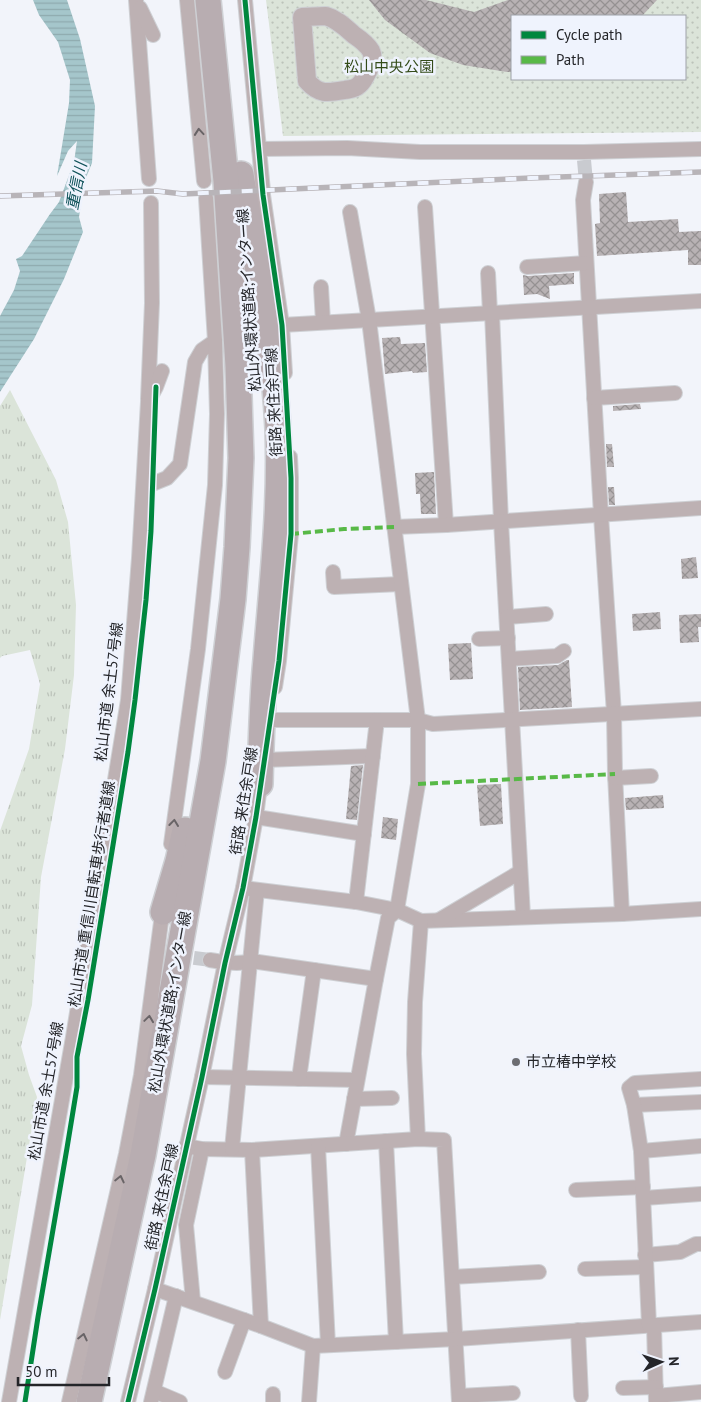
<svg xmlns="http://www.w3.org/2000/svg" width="701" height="1402" viewBox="0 0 701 1402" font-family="'PT Sans','Noto Sans JP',sans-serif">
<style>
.grass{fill:url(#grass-tufts)}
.park{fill:url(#park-dots);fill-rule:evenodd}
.water{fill:url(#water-rules)}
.building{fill:url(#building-cross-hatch)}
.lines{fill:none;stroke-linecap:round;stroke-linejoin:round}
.minor-tunnel{stroke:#c9cbd0;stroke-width:14;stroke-dasharray:14 7;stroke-linecap:butt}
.minor-casing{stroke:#ced0d4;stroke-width:16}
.tertiary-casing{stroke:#ced0d4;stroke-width:20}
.motorway-casing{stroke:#ced0d4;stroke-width:28}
.minor{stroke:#bdb1b3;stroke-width:14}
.tertiary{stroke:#bdb1b3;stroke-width:18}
.motorway{stroke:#b8adb1;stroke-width:25}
.rail-casing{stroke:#b8b4b8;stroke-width:5.5}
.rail{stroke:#eff3fd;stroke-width:4;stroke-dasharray:11;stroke-linecap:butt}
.quiet{stroke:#58b947;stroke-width:4;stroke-dasharray:8 4;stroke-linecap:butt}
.cycleway-casing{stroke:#eff3fd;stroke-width:8}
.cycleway{stroke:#00873e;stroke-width:5}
.oneway{stroke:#696467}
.poi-dot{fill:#6c6d72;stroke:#eff3fd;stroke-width:2}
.labels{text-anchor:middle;stroke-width:5;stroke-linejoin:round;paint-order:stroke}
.park-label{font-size:15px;fill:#344c1a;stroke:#eff3fd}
.street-label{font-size:15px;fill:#242529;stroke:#eff3fd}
.poi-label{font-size:15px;fill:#242529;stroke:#eff3fd;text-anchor:start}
.water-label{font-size:16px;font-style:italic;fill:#0f5259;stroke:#eff3fd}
</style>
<defs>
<pattern id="grass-tufts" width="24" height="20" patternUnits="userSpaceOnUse" patternTransform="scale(1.25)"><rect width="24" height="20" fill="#dbe4d9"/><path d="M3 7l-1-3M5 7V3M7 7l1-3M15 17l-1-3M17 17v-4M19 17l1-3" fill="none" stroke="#bcc3ba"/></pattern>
<pattern id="park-dots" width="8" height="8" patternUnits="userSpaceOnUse" patternTransform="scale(1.25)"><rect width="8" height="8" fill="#dbe4d9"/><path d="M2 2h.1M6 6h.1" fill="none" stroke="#bcc3ba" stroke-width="1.8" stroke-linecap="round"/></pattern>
<pattern id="water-rules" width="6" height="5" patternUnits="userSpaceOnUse" patternTransform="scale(1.25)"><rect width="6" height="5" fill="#a5c6cb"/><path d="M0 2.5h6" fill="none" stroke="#8eaaae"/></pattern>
<pattern id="building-cross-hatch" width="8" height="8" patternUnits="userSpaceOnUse" patternTransform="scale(1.25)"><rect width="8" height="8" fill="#b8b2b4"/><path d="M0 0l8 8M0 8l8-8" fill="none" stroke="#959192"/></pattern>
</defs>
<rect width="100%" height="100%" fill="#f2f4fa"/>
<polygon class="grass" points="10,390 56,480 68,522 76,605 74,675 65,749 41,877 32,1005 21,1046 29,1075 37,1097 0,1320 0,831 29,749 40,684 30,650 2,656 0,658 0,406"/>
<path class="park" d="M266,0H701V132L283,136ZM512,16H685V79H512Z"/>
<polygon class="water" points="33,0 67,0 80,39 95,106 92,163 85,180 79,217 83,232 64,279 34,339 0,392 0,316 14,290 20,271 16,259 22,256 50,214 59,202 74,162 77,141 68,151 57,176 69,103 70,80 58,42 39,15"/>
<g class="building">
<polygon points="369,0 426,0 474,12 508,0 657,0 642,16 512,16 512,72 507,72 463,65 430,53 385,20"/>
<polygon points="626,192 628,222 678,219 679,232 701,231 701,265 688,265 688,250 597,256 595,224 600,223 599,194"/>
<polygon points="574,273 574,284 549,286 550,299 537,294 524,295 523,275 528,276"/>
<polygon points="400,337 401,344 425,343 427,372 413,373 412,371 385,374 382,338"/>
<polygon points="640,404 641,409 613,411 613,406"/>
<polygon points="606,444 612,444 614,467 607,467"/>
<polygon points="434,472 436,514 421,514 420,494 416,494 415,473"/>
<polygon points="608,487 614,487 615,505 609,505"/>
<polygon points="696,557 698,578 682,579 681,559"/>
<polygon points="660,612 661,629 633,631 632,614"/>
<polygon points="701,614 701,627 698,627 699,642 680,643 679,615"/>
<polygon points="471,643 473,679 450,680 448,644"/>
<polygon points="567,660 569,660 572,707 520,710 518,667 558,665"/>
<polygon points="363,765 357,820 346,819 351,766"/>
<polygon points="501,784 503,824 480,826 477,785"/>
<polygon points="663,795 664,808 626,810 625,798"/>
<polygon points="383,817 398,819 396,840 381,838"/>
</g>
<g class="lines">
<g class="minor-tunnel">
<polyline points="584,160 586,182"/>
<polyline points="173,955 210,960"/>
</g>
<g class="minor-casing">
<g id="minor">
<polyline points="136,0 149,179"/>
<polyline points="187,0 204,181"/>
<polyline points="245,0 263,191"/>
<polyline points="140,8 153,35"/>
<polyline points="259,149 347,148 420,152 584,152 701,149"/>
<polyline points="586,182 583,200 601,515 614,714 615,774 622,914"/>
<polyline points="263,195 282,325 285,373"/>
<polyline points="425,207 446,525"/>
<polyline points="527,267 586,263"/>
<polyline points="488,273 490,313"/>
<polyline points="321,287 323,322"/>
<polyline points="492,313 501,521 523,916"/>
<polyline points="282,325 701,301"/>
<polyline points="594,398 675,393"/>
<polyline points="148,399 152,303 151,203"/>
<polyline points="144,484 152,484 167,478 180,464 195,362 202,350 215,341"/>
<polyline points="394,527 446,525 701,508"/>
<polyline points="333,572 334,587 401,584"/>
<polyline points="507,617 546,614"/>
<polyline points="479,639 508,638"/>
<polyline points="509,659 557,656 564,651"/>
<polyline points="275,687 279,661 291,534 291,478 290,457"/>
<polyline points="270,720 418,720 433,724 701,709"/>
<polyline points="264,760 373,756"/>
<polyline points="615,778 651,776"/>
<polyline points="256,817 364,834"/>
<polyline points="171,844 198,649 215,485 217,414 215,341 206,198"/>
<polyline points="243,888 356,902 397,910 421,921 622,914 701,909"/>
<polyline points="356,902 377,720"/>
<polyline points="439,920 520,872"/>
<path d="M210,960C223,962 239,965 251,961L376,979"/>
<polyline points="202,1077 357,1080"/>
<polyline points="299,1079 314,970"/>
<polyline points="354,1099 392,1098"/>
<polyline points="634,1105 701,1102"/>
<polyline points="418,1139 414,1054 415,1002 421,921"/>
<polyline points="386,1141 396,1342"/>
<polyline points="346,1144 376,979 388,918 397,910 418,784 418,720 369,320 350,212"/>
<polyline points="186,1146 202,1149 252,1150 418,1139 444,1140 459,1402"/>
<polyline points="318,1146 328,1345"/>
<polyline points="232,1149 257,890"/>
<polyline points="252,1150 261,1326"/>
<polyline points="641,1151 701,1146"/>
<polyline points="576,1190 643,1187"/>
<polyline points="644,1198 701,1194"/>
<polyline points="645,1255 680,1252 696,1244 701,1244"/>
<polyline points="585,1269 646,1267"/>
<polyline points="452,1277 539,1272"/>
<polyline points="155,1289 261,1326 313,1346 456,1339 701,1322"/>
<polyline points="193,1301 186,1225 202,1149"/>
<polyline points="649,1325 641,1151 634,1105 629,1088 635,1083 701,1079"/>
<polyline points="654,1325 656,1402"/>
<polyline points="578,1330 581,1396"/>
<polyline points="225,1372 244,1320"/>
<polyline points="623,1388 656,1387"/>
<polyline points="154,1391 180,1402"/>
<polyline points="273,1394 273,1402"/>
<polyline points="459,1396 513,1393"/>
<polyline points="656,1396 701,1392"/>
<polyline points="9,1402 73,1037 128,700 139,558 148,402 156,387 162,371"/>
<polyline points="69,1402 126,1154 141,1075 163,907"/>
<polyline points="128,1402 155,1289 202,1077 225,963 243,888 256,817 261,777"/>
<polyline points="151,1402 176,1296"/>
<polyline points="309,1402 313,1346"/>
</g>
</g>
<g class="tertiary-casing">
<path id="tertiary" d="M326,16C337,19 345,27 354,35C360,39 367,44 371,51C374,57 372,63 369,69C366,75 364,81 359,85C355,89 350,89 345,90C328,93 319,95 307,81L302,17Z"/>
</g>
<g class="motorway-casing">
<g id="motorway">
<path d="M241,174C255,259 274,343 278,429C281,506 272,582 266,659C262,701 261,742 260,784"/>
<polyline points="163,912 178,861 185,830"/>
<polyline points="89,1402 143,1155 213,761 233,599 237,547 241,458 238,366 226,181 208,0"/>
</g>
</g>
<use href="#minor" class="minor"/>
<use href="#tertiary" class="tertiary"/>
<use href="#motorway" class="motorway"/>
<g class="rail-casing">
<polyline id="rail" points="0,196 157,191 183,194 531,178 701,172"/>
</g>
<use href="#rail" class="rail"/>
<g class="quiet">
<polyline points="291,534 344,529 394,527"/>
<polyline points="418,784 615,774"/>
</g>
<g class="cycleway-casing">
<g id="cycleway">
<polyline points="25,1402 38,1317 67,1148 77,1087 77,1057 88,1000 128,752 135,700 146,600 151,531 156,387"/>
<polyline points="128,1402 155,1289 202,1077 225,963 243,888 256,817 279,661 291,534 291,478 282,325 263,195 245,0"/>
</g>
</g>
<use href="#cycleway" class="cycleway"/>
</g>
<defs><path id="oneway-chevron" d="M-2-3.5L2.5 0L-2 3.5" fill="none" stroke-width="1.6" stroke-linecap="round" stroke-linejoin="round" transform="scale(1.25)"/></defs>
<g class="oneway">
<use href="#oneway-chevron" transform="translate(199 132) rotate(-95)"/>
<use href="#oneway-chevron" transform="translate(174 823) rotate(-83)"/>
<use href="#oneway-chevron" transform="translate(149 1019) rotate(-82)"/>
<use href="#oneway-chevron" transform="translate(120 1179) rotate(-77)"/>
<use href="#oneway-chevron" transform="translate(83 1337) rotate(-77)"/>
</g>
<circle class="poi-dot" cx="516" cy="1062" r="5"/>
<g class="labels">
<g class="park-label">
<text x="389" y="72">松山中央公園</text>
</g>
<g class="street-label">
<text transform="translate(249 300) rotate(-94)" y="5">松山外環状道路;インター線</text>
<text transform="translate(274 402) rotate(-93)" y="5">街路 来住余戸線</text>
<text transform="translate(109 692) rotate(-83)" y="5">松山市道 余土57号線</text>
<text transform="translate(244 801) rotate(-81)" y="5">街路 来住余戸線</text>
<text transform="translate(92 894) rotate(-81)" y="5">松山市道 重信川自転車歩行者道線</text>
<text transform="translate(170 1002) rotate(-80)" y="5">松山外環状道路;インター線</text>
<text transform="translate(46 1091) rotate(-80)" y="5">松山市道 余土57号線</text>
<text transform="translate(162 1197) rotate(-78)" y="5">街路 来住余戸線</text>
</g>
<g class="poi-label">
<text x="526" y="1067">市立椿中学校</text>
</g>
<g class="water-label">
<text transform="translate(76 186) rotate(-79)" y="6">重信川</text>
</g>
</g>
<rect x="511" y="15" width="175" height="65" fill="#eff3fd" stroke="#9ea1a8"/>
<rect x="521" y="31" width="25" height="8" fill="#00873e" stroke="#9ea1a8"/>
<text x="556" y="40" font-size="15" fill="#242529">Cycle path</text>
<rect x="521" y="56" width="25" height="8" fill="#58b947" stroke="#9ea1a8"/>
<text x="556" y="65" font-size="15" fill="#242529">Path</text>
<g transform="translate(661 1362) rotate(87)" stroke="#eff3fd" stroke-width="4" paint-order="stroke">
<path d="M0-4L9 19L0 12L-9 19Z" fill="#242529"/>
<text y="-8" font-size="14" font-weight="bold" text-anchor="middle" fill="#242529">N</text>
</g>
<path d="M18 1377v8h91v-8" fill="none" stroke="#242529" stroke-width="2.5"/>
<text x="25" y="1377" font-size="15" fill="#242529" stroke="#eff3fd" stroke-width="4" paint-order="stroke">50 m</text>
</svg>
